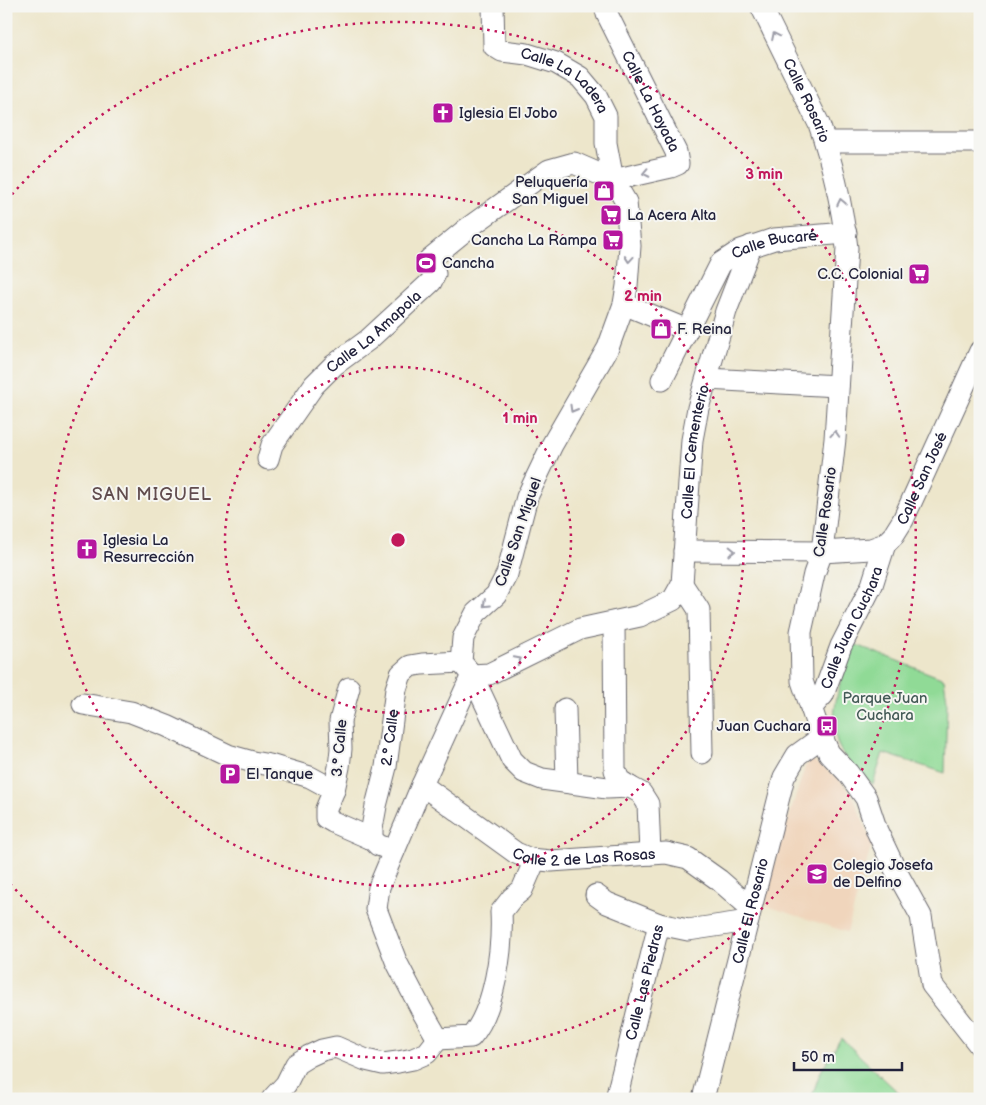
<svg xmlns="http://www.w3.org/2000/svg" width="986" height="1105" viewBox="0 0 986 1105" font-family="'Balsamiq Sans',sans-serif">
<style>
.built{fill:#f0d5bc}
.green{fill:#90da96;stroke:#597e68}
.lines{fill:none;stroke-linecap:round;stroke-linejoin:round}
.minor-casing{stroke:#69676d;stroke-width:23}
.minor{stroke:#fff;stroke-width:21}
.oneway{stroke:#9c9ca7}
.ring{fill:none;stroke:#c2185b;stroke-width:2.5;stroke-dasharray:2.5 5}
.labels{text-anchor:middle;stroke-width:4;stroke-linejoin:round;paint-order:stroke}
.street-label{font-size:15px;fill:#22223b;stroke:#f6f6f2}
.poi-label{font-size:15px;fill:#22223b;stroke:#f6f6f2;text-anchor:start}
.park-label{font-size:15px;fill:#435956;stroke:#f6f6f2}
.quarter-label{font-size:18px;letter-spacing:1px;fill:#614c4e;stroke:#f6f6f2}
.centre{fill:#c2185b;stroke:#f6f6f2;stroke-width:2.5}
.ring-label{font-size:15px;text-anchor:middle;font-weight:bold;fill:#c2185b;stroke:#f6f6f2;stroke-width:4;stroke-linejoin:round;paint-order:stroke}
</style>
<rect width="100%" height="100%" fill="#f6f6f2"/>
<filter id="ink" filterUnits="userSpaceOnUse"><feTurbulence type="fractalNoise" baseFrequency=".02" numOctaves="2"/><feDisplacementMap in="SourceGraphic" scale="10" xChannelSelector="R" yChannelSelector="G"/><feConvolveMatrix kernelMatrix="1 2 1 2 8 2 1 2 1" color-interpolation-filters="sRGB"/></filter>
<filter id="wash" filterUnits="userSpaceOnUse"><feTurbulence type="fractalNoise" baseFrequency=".0096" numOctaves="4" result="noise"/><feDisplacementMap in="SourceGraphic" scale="20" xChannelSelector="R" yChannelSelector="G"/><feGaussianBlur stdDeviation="1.12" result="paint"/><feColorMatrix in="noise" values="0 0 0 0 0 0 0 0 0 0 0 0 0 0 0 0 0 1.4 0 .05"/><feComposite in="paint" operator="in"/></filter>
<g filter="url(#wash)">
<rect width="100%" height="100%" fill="#ede6cb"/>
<polygon class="built" points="811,759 838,778 854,798 872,844 847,932 761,904 805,767"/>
<g class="green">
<path d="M854,644L944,679L947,700L945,773L883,753L873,784C861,774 846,762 839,747C826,717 842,673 854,644Z"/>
<polygon points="841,1038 905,1099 811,1099 820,1073"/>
</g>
</g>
<g filter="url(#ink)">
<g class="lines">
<g class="minor-casing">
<g id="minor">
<path id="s1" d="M493,6L494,46L502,51L527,54L556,63L580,77L596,96L606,116V143L613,180L626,202L630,246L627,286L624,304L608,348L552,445L527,497L507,574L496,595L476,613L463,638L461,662L472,675L512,760L524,772L542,779L607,788L630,787L641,793L648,804L650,854"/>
<path id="s2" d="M605,6L607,14L676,152L678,164L671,167L613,180"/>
<path id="s3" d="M761,6L819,124C833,164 842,206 847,248L835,439L822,552L814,574L801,632L802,681L818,728L829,753L848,773L866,798L877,831L896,871L921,916L932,985L980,1046"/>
<polyline points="825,142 980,142"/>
<polyline points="624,304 687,330"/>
<polyline points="707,379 838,386"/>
<path id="s4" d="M662,380L721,263L741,250L774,239L846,233"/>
<path id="s5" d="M268,459L272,445L314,385L334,365L368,340L431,282L435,274L430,259L468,228L549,170L574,163L613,180"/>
<path id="s6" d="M684,551L822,552L871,549L885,544L893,536L903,520L980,351"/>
<polyline points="682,584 699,610 702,753"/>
<polyline points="614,622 615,770 619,780 630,787"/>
<path id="s7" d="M472,675L489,674L580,629L640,616L673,600L682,584L692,440L698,408L726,311L751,246"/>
<polyline points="349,688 340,721 341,749 339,767 334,790 326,809 326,818 333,822 372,839"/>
<polyline points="83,704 131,712 167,726 228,755 253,762 270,765 310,777 334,790"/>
<path id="s8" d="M811,708L823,695L841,646L872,585L885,544"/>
<polyline points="565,709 567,782"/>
<path id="s9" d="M422,785L516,853L530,859L551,861L666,853L688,858L719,880L751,908"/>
<path id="s10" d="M394,851L378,845L372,839V828L376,806L386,767L396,689L401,674L410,666L422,664L461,662"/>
<polyline points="596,895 607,903 659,924"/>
<polyline points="438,1039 422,1011 396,961 376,909 379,887 422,785 472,675"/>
<path d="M438,1039L471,1037C495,1009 503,949 501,912L512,898L522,890L535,860"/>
<polyline points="272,1099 286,1084 296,1064 309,1056 322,1050 336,1047 366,1060 383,1064 398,1062 413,1059 427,1053 438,1039"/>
<path id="s11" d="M616,1099L659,924L688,930L748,921"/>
<path id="s12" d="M703,1099L784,777L797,755L822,737"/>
</g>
</g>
<use href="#minor" class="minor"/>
</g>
<defs><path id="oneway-chevron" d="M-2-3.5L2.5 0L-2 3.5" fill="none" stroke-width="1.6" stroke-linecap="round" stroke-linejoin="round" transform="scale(1.25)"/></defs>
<g class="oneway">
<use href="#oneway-chevron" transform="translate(775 36) rotate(-116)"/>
<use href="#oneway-chevron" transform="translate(646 173) rotate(168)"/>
<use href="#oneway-chevron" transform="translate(841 202) rotate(-102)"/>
<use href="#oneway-chevron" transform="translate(629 259) rotate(95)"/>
<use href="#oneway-chevron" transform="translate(573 409) rotate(120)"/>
<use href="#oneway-chevron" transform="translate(835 434) rotate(-86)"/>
<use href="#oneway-chevron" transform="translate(732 551) rotate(1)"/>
<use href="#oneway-chevron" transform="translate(486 604) rotate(137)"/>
<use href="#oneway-chevron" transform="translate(518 660) rotate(-27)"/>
</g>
</g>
<g class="ring">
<circle cx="398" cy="540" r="173"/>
<circle cx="398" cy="540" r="346"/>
<path d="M7 200A518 518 0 1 1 7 880"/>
</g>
<defs>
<g id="church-square" transform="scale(1.125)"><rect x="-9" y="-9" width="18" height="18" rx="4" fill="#b5179e" stroke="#f6f6f2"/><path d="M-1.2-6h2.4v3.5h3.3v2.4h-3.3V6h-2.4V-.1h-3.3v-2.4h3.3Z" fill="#fff"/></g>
<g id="shop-square" transform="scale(1.125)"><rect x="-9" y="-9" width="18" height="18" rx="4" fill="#b5179e" stroke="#f6f6f2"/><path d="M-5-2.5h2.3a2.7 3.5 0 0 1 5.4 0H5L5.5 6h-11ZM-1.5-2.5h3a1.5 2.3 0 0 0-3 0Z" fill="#fff"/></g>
<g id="supermarket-square" transform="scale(1.125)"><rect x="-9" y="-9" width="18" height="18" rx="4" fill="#b5179e" stroke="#f6f6f2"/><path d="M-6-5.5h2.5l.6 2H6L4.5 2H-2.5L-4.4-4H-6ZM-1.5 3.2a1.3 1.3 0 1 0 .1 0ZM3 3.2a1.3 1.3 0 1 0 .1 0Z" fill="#fff"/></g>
<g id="stadium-square" transform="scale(1.125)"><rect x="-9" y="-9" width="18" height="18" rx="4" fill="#b5179e" stroke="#f6f6f2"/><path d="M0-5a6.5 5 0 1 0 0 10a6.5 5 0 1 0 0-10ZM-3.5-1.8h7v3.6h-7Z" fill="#fff"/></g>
<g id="bus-square" transform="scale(1.125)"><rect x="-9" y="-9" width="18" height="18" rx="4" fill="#b5179e" stroke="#f6f6f2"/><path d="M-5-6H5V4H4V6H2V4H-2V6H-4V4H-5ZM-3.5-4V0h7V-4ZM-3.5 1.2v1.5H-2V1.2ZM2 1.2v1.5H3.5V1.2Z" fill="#fff"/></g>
<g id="parking-square" transform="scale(1.125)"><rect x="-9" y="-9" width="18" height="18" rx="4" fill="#b5179e" stroke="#f6f6f2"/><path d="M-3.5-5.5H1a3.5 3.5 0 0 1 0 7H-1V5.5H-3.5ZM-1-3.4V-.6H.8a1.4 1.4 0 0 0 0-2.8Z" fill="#fff"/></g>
<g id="school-square" transform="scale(1.125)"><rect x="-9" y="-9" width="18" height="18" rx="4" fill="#b5179e" stroke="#f6f6f2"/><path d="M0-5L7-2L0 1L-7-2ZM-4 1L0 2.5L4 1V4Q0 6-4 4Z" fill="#fff"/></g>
</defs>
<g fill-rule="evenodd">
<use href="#church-square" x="443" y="113"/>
<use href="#shop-square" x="604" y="191"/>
<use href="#supermarket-square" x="611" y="215"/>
<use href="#supermarket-square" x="613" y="240"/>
<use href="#stadium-square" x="426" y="263"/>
<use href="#supermarket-square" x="919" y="274"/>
<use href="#shop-square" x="661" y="329"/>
<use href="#church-square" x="87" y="549"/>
<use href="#bus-square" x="827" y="726"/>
<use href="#parking-square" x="230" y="774"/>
<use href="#school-square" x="817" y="874"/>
</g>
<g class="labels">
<g class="street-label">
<text dy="5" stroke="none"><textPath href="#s1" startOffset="122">Calle La Ladera</textPath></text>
<text dy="5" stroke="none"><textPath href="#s3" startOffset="105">Calle Rosario</textPath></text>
<text dy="5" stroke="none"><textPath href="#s2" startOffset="106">Calle La Hoyada</textPath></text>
<text dy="5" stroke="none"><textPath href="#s4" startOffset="189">Calle Bucaré</textPath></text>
<text dy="5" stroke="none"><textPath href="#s5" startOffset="168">Calle La Amapola</textPath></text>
<text dy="5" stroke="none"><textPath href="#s7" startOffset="368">Calle El Cementerio</textPath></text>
<text dy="5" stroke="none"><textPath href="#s6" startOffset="278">Calle San José</textPath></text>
<text transform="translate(825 512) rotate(-82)" y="5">Calle Rosario</text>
<text transform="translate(518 532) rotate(-71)" y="5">Calle San Miguel</text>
<text dy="5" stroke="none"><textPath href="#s8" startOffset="91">Calle Juan Cuchara</textPath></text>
<text dy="5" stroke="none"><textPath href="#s10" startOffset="129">2.° Calle</textPath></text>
<text transform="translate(339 748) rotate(-85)" y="5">3.° Calle</text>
<text dy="5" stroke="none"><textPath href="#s9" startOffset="185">Calle 2 de Las Rosas</textPath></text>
<text dy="5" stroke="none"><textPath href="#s12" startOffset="194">Calle El Rosario</textPath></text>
<text dy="5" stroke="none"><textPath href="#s11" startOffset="120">Calle Las Piedras</textPath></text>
</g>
<g class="poi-label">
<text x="459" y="118">Iglesia El Jobo</text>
<text x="588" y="187" text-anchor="end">Peluquería<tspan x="588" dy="17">San Miguel</tspan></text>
<text x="627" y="220">La Acera Alta</text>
<text x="597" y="245" text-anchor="end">Cancha La Rampa</text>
<text x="442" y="268">Cancha</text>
<text x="903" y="279" text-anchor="end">C.C. Colonial</text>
<text x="677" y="334">F. Reina</text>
<text x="103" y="545">Iglesia La<tspan x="103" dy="17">Resurrección</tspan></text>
<text x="811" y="731" text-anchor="end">Juan Cuchara</text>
<text x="246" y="779">El Tanque</text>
<text x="833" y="870">Colegio Josefa<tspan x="833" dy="17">de Delfino</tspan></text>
</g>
<g class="park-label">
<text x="885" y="703">Parque Juan<tspan x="885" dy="17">Cuchara</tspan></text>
</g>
<g class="quarter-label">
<text x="152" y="500">SAN MIGUEL</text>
</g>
</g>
<circle cx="398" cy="540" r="8" class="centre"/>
<g class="ring-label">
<text x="764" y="179">3 min</text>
<text x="643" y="301">2 min</text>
<text x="520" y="423">1 min</text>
</g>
<rect width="986" height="1105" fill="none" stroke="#f6f6f2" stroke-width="25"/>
<path d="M794 1062v8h108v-8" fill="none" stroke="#22223b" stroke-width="2.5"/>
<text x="801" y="1062" font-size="15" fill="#22223b" stroke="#f6f6f2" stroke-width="4" paint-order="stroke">50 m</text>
</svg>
